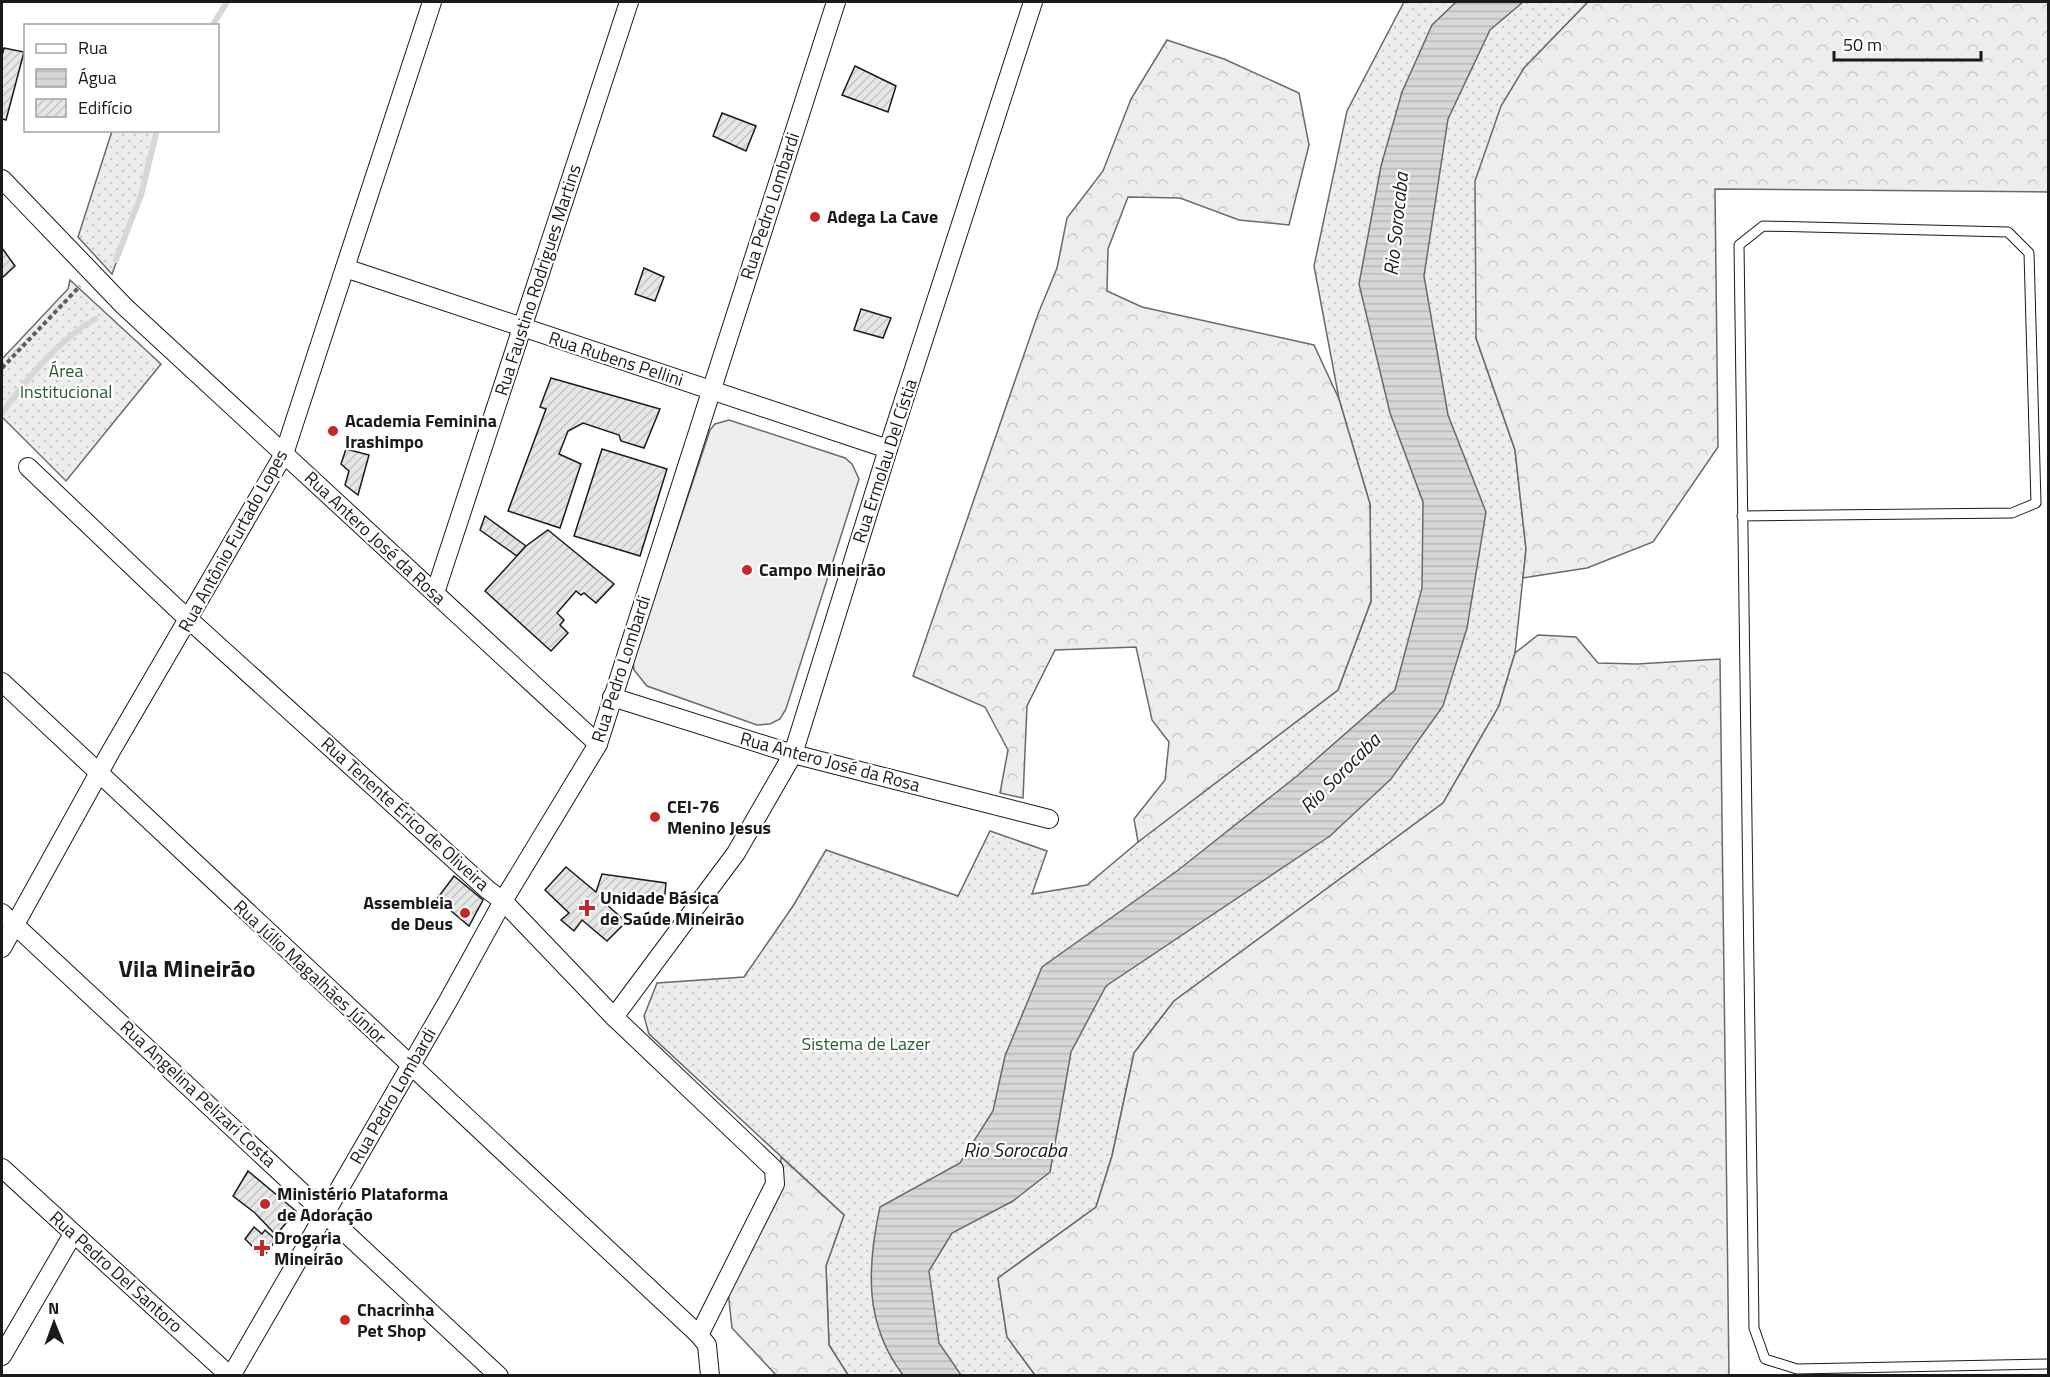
<svg xmlns="http://www.w3.org/2000/svg" width="2050" height="1377" viewBox="0 0 2050 1377" font-family="'Titillium Web',sans-serif">
<style>
.grass{fill:url(#grass-dots);stroke:#6a6a6a;stroke-width:1.5}
.forest{fill:url(#forest-crowns);stroke:#6a6a6a;stroke-width:1.5}
.built{fill:#ededed;stroke:#6a6a6a;stroke-width:1.5}
.water{fill:url(#water-rules);stroke:#6a6a6a;stroke-width:1.5}
.lines{fill:none;stroke-linecap:round;stroke-linejoin:round}
.stream{stroke:#d7d7d7;stroke-width:6}
.building{fill:url(#building-hatch);stroke:#1a1a1a;stroke-width:1.5}
.lane-casing{stroke:#1a1a1a;stroke-width:11}
.street-casing{stroke:#1a1a1a;stroke-width:20}
.path{stroke:#5f5f5f;stroke-width:4;stroke-dasharray:4.5 3;stroke-linecap:butt}
.lane{stroke:#fff;stroke-width:9}
.street{stroke:#fff;stroke-width:18}
.poi-dot{fill:#c62828;stroke:#fff;stroke-width:2}
.labels{text-anchor:middle;stroke-width:4.5;stroke-linejoin:round;paint-order:stroke}
.street-label{font-size:18px;fill:#1a1a1a;stroke:#fff}
.poi-label{font-size:18px;font-weight:bold;fill:#1a1a1a;stroke:#fff;text-anchor:start}
.park-label{font-size:18px;fill:#2b5a34;stroke:#fff}
.water-label{font-size:20px;font-style:italic;fill:#1a1a1a;stroke:#fff}
.district-label{font-size:24px;font-weight:bold;fill:#1a1a1a;stroke:#fff}
</style>
<defs>
<pattern id="grass-dots" width="8" height="8" patternUnits="userSpaceOnUse" patternTransform="scale(1.5)"><rect width="8" height="8" fill="#ededed"/><path d="M2 2h.1M6 6h.1" fill="none" stroke="#cbcbcb" stroke-width="1.8" stroke-linecap="round"/></pattern>
<pattern id="forest-crowns" width="20" height="18" patternUnits="userSpaceOnUse" patternTransform="scale(1.5)"><rect width="20" height="18" fill="#ededed"/><path d="M2 6a3 3 0 1 1 6 0M12 15a3 3 0 1 1 6 0" fill="none" stroke="#cbcbcb"/></pattern>
<pattern id="water-rules" width="6" height="5" patternUnits="userSpaceOnUse" patternTransform="scale(1.5)"><rect width="6" height="5" fill="#d7d7d7"/><path d="M0 2.5h6" fill="none" stroke="#b8b8b8"/></pattern>
<pattern id="building-hatch" width="6" height="6" patternUnits="userSpaceOnUse" patternTransform="scale(1.5)"><rect width="6" height="6" fill="#e6e6e6"/><path d="M-1 1l2-2M0 6l6-6M5 7l2-2" fill="none" stroke="#c5c5c5"/></pattern>
</defs>
<rect width="100%" height="100%" fill="#fff"/>
<g class="grass">
<polygon points="1404,2 1588,2 1524,68 1476,338 1515,450 1526,549 1515,653 1499,706 1443,803 1174,1001 1134,1053 1112,1156 1096,1207 998,1278 1007,1337 1035,1375 848,1375 829,1345 826,1266 844,1215 649,1034 644,1016 657,983 744,977 793,906 826,850 958,896 990,831 1047,851 1032,894 1087,885 1144,837 1338,690 1371,601 1370,504 1339,399 1314,266 1347,111"/>
<polygon points="112,131 157,131 141,195 112,274 78,237"/>
<polygon points="70,280 161,364 66,481 2,417 2,359 68,289"/>
</g>
<g class="forest">
<polygon points="1588,2 2048,2 2048,192 1715,189 1718,447 1653,542 1587,568 1523,578 1526,549 1515,450 1476,338 1475,181 1501,106 1524,68"/>
<polygon points="1167,40 1224,59 1299,93 1309,145 1289,225 1239,220 1180,198 1128,197 1108,249 1107,291 1142,307 1314,345 1339,399 1370,504 1371,601 1338,690 1138,842 1134,819 1165,780 1169,742 1152,720 1136,647 1055,650 1027,706 1023,798 1000,793 1008,750 985,707 913,676 1038,314 1057,268 1067,218 1103,171 1131,99"/>
<polygon points="1538,635 1576,637 1598,663 1637,664 1720,659 1729,1375 1035,1375 1007,1337 998,1278 1096,1207 1112,1156 1134,1053 1174,1001 1443,803 1499,706 1515,653"/>
<polygon points="781,1157 844,1215 826,1266 829,1345 848,1375 776,1375 732,1328 728,1291 780,1182"/>
</g>
<polygon class="built" points="729,420 845,458 852,464 859,479 786,709 780,719 770,724 757,725 647,686 634,670 633,661 710,430 715,424"/>
<path class="water" d="M1456,2H1523L1490,30L1448,119L1424,276L1448,415L1486,512L1467,628L1443,706L1391,779L1330,836L1106,986L1071,1052L1050,1172L1013,1201L952,1233L929,1271L939,1343L961,1375H903C864,1324 867,1267 880,1207L960,1163L993,1111L1005,1056L1042,967L1177,871L1297,776L1395,690L1422,588L1423,502L1390,413L1359,284L1381,166L1402,92L1432,25Z"/>
<g class="lines">
<g class="stream">
<polyline points="212,26 227,2"/>
<polyline points="116,260 141,195 157,130"/>
<path d="M2,413C27,379 58,340 95,319"/>
</g>
</g>
<g class="building">
<polygon points="4,48 24,52 6,120 2,119 2,56"/>
<polygon points="855,66 896,86 888,112 842,95"/>
<polygon points="722,113 756,126 746,151 713,136"/>
<polygon points="2,248 15,266 2,278"/>
<polygon points="644,268 664,277 655,301 635,294"/>
<polygon points="861,309 891,318 883,338 854,330"/>
<polygon points="551,378 660,409 644,448 621,441 619,435 583,423 568,431 559,454 581,464 560,528 508,511 546,409 540,407"/>
<polygon points="346,449 369,455 358,495 345,485 349,471 341,464"/>
<polygon points="602,449 667,469 640,556 574,536"/>
<polygon points="485,516 526,546 517,556 480,530"/>
<polygon points="548,530 614,584 596,603 584,593 581,595 576,591 557,613 564,620 560,625 568,633 551,651 485,591 526,546"/>
<polygon points="566,867 596,892 602,874 666,883 664,902 612,898 604,902 626,922 607,941 582,920 574,931 561,920 569,913 545,890"/>
<polygon points="454,876 483,900 469,926 437,899"/>
<polygon points="248,1171 296,1211 276,1235 255,1213 233,1196"/>
<polygon points="254,1227 262,1234 265,1230 276,1240 263,1257 245,1239"/>
</g>
<g class="lines">
<g class="lane-casing">
<polyline id="lane" points="1742,516 2012,513 2036,503 2029,253 2008,232 1763,226 1739,245 1754,1328 1765,1359 1797,1369 2048,1364"/>
</g>
<g class="street-casing">
<g id="street">
<polyline points="2,179 124,306 598,744"/>
<polyline points="345,268 888,449"/>
<polyline points="28,467 174,606 488,890 503,901 614,1017 774,1169 775,1184 699,1335"/>
<polyline points="435,593 629,2"/>
<polyline points="2,682 699,1335 707,1345 710,1376"/>
<polyline points="612,697 793,754 1049,819"/>
<polyline points="2,913 499,1376"/>
<polyline points="2,948 111,751 284,454 432,2"/>
<polyline points="614,1017 736,853 793,754 888,449 1033,2"/>
<polyline points="2,1168 230,1376"/>
<polyline points="2,1356 73,1234"/>
<polyline points="231,1376 448,1001 503,901 598,744 836,2"/>
</g>
</g>
<polyline class="path" points="2,368 80,286"/>
<use href="#lane" class="lane"/>
<use href="#street" class="street"/>
</g>
<g class="poi-dot">
<circle cx="815" cy="217" r="6"/>
<circle cx="333" cy="431" r="6"/>
<circle cx="747" cy="570" r="6"/>
<circle cx="655" cy="817" r="6"/>
<path d="M584 899h6v6h6v6h-6v6h-6v-6h-6v-6h6z"/>
<circle cx="465" cy="913" r="6"/>
<circle cx="265" cy="1204" r="6"/>
<path d="M259 1239h6v6h6v6h-6v6h-6v-6h-6v-6h6z"/>
<circle cx="345" cy="1320" r="6"/>
</g>
<g class="labels">
<g class="street-label">
<text transform="translate(770 206) rotate(-72)" y="6">Rua Pedro Lombardi</text>
<text transform="translate(538 280) rotate(-72)" y="6">Rua Faustino Rodrigues Martins</text>
<text transform="translate(616 359) rotate(18)" y="6">Rua Rubens Pellini</text>
<text transform="translate(885 461) rotate(-72)" y="6">Rua Ermolau Del Cístia</text>
<text transform="translate(375 538) rotate(43)" y="6">Rua Antero José da Rosa</text>
<text transform="translate(233 541) rotate(-61)" y="6">Rua Antônio Furtado Lopes</text>
<text transform="translate(621 669) rotate(-72)" y="6">Rua Pedro Lombardi</text>
<text transform="translate(830 762) rotate(15)" y="6">Rua Antero José da Rosa</text>
<text transform="translate(405 814) rotate(42)" y="6">Rua Tenente Érico de Oliveira</text>
<text transform="translate(310 972) rotate(43)" y="6">Rua Júlio Magalhães Júnior</text>
<text transform="translate(198 1094) rotate(43)" y="6">Rua Angelina Pelizari Costa</text>
<text transform="translate(393 1096) rotate(-60)" y="6">Rua Pedro Lombardi</text>
<text transform="translate(116 1272) rotate(42)" y="6">Rua Pedro Del Santoro</text>
</g>
<g class="poi-label">
<text x="827" y="223">Adega La Cave</text>
<text x="345" y="427">Academia Feminina<tspan x="345" dy="21">Irashimpo</tspan></text>
<text x="759" y="576">Campo Mineirão</text>
<text x="667" y="813">CEI-76<tspan x="667" dy="21">Menino Jesus</tspan></text>
<text x="600" y="904">Unidade Básica<tspan x="600" dy="21">de Saúde Mineirão</tspan></text>
<text x="453" y="909" text-anchor="end">Assembleia<tspan x="453" dy="21">de Deus</tspan></text>
<text x="277" y="1200">Ministério Plataforma<tspan x="277" dy="21">de Adoração</tspan></text>
<text x="274" y="1244">Drogaria<tspan x="274" dy="21">Mineirão</tspan></text>
<text x="357" y="1316">Chacrinha<tspan x="357" dy="21">Pet Shop</tspan></text>
</g>
<g class="park-label">
<text x="66" y="377">Área<tspan x="66" dy="21">Institucional</tspan></text>
<text x="866" y="1050">Sistema de Lazer</text>
</g>
<g class="water-label">
<text transform="translate(1396 224) rotate(-84)" y="7">Rio Sorocaba</text>
<text transform="translate(1340 773) rotate(-45)" y="7">Rio Sorocaba</text>
<text x="1015" y="1157">Rio Sorocaba</text>
</g>
<g class="district-label">
<text x="187" y="977">Vila Mineirão</text>
</g>
</g>
<rect width="2050" height="1377" fill="none" stroke="#1a1a1a" stroke-width="6"/>
<rect x="24" y="24" width="195" height="108" fill="#ffffff" stroke="#a3a3a3" stroke-width="1.5"/>
<rect x="36" y="44" width="30" height="9" fill="#ffffff" stroke="#a3a3a3" stroke-width="1.5"/>
<text x="78" y="54" font-size="18" fill="#1a1a1a">Rua</text>
<rect x="36" y="69" width="30" height="18" fill="url(#water-rules)" stroke="#a3a3a3" stroke-width="1.5"/>
<text x="78" y="84" font-size="18" fill="#1a1a1a">Água</text>
<rect x="36" y="99" width="30" height="18" fill="url(#building-hatch)" stroke="#a3a3a3" stroke-width="1.5"/>
<text x="78" y="114" font-size="18" fill="#1a1a1a">Edifício</text>
<g transform="translate(54 1323) rotate(359)" stroke="#ffffff" stroke-width="4.5" paint-order="stroke">
<path d="M0-4.5L10 22L0 15L-10 22Z" fill="#1a1a1a"/>
<text y="-9" font-size="16" font-weight="bold" text-anchor="middle" fill="#1a1a1a">N</text>
</g>
<path d="M1834 51v9h147v-9" fill="none" stroke="#1a1a1a" stroke-width="3"/>
<text x="1843" y="51" font-size="18" fill="#1a1a1a" stroke="#ffffff" stroke-width="4.5" paint-order="stroke">50 m</text>
</svg>
